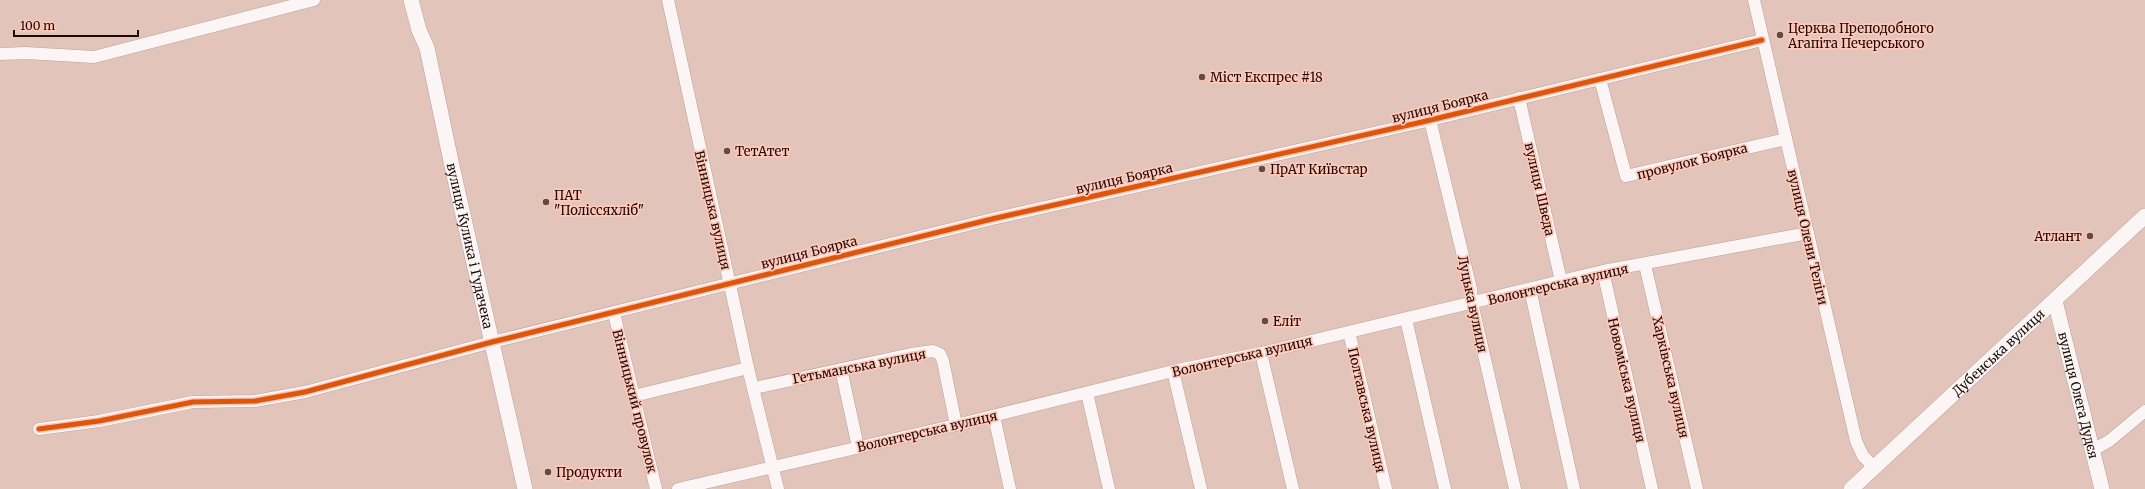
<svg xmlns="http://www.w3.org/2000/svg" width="2145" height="489" viewBox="0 0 2145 489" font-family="Merriweather,serif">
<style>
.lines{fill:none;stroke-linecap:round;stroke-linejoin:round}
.minor-casing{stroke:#b9a29b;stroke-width:13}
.major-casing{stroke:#b9a29b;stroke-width:16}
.minor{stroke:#fbf6f5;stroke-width:12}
.major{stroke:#fbf6f5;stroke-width:15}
.cycleway-casing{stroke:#ffc8b9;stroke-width:8}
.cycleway{stroke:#de550c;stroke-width:5}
.poi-dot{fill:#614b45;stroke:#ffc8b9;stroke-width:1.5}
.labels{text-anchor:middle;stroke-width:3.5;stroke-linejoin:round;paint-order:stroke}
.poi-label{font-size:13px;fill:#1c0a06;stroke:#ffc8b9;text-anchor:start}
.street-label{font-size:13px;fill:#1c0a06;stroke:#ffc8b9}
</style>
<rect width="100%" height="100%" fill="#e2c4bb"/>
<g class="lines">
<g class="minor-casing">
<g id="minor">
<polyline points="668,0 748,368 778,489"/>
<polyline points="1754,0 1856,441 1863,456 1874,467"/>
<polyline points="0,54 26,53 94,57 314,0"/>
<polyline points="1600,79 1626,176 1786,139"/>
<polyline points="1519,98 1561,281"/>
<polyline points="1430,120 1471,289 1472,303 1515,489"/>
<polyline points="1645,265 1697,489"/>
<polyline points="1603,271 1652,489"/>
<polyline points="1530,289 1574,489"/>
<polyline points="614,313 656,489"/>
<polyline points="1406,319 1445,489"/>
<polyline points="1349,332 1386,489"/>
<polyline points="1261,353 1293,489"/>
<polyline points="841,369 858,447"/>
<polyline points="1173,371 1201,489"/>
<polyline points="754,388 911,354 933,351 940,354 943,361 956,425"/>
<polyline points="1087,393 1109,489"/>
<polyline points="634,396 748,368"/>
<polyline points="994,416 1010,489"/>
<polyline points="39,429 99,421 193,402 255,401 305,392 492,342 992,219 1422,122 1762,40"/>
<polyline points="2093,450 2109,441 2145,411"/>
<polyline points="678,489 956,425 1173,371 1261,353 1603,271 1808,233"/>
</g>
</g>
<g class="major-casing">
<g id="major">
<path id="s1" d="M411,0L419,30L427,48L452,166L525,489"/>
<path id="s2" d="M2055,301L2102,489"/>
<path id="s3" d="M1851,489L2145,216"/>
</g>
</g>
<use href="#minor" class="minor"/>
<use href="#major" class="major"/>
<g class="cycleway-casing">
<polyline id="cycleway" points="39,429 99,421 193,402 255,401 305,392 492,342 992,219 1422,122 1762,40"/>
</g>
<use href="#cycleway" class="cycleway"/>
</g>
<g class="poi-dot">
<circle cx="1780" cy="35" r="4"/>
<circle cx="1202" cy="77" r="4"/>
<circle cx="727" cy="151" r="4"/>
<circle cx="1262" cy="169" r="4"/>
<circle cx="546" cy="202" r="4"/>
<circle cx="2090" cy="236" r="4"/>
<circle cx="1265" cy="321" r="4"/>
<circle cx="548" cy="472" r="4"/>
</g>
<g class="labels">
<g class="poi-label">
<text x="1788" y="33">Церква Преподобного<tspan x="1788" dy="15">Агапіта Печерського</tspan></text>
<text x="1210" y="82">Міст Експрес #18</text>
<text x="735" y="156">ТетАтет</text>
<text x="1270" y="174">ПрАТ Київстар</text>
<text x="554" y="200">ПАТ<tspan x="554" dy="15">"Поліссяхліб"</tspan></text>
<text x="2082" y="241" text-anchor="end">Атлант</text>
<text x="1273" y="326">Еліт</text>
<text x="556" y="477">Продукти</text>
</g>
<g class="street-label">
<text transform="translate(1440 106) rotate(-14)" y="5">вулиця Боярка</text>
<text transform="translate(1692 161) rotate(-14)" y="5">провулок Боярка</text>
<text transform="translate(1124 178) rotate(-13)" y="5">вулиця Боярка</text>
<text transform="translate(1540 189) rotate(77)" y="5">вулиця Шведа</text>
<text transform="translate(713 210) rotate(77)" y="5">Вінницька вулиця</text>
<text transform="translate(1808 237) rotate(77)" y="5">вулиця Олени Теліги</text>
<text dy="5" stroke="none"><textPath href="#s1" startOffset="253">вулиця Кулика і Гудачека</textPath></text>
<text transform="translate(809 252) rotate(-14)" y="5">вулиця Боярка</text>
<text transform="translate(1558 284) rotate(-13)" y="5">Волонтерська вулиця</text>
<text transform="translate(1473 304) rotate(78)" y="5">Луцька вулиця</text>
<text dy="5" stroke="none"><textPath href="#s3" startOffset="201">Дубенська вулиця</textPath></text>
<text transform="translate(1242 356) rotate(-13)" y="5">Волонтерська вулиця</text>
<text transform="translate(859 366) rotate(-11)" y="5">Гетьманська вулиця</text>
<text transform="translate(1671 377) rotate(77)" y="5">Харківська вулиця</text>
<text transform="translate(1627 380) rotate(77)" y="5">Новоміська вулиця</text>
<text dy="5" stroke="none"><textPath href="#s2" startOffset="97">вулиця Олега Дудєя</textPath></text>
<text transform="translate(635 401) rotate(76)" y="5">Вінницький провулок</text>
<text transform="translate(1367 410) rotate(77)" y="5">Полтавська вулиця</text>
<text transform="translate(927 431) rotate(-13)" y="5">Волонтерська вулиця</text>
</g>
</g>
<path d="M14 30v6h124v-6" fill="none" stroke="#1c0a06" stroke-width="2"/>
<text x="20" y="30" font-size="12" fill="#1c0a06" stroke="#ffc8b9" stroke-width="3" paint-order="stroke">100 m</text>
</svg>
